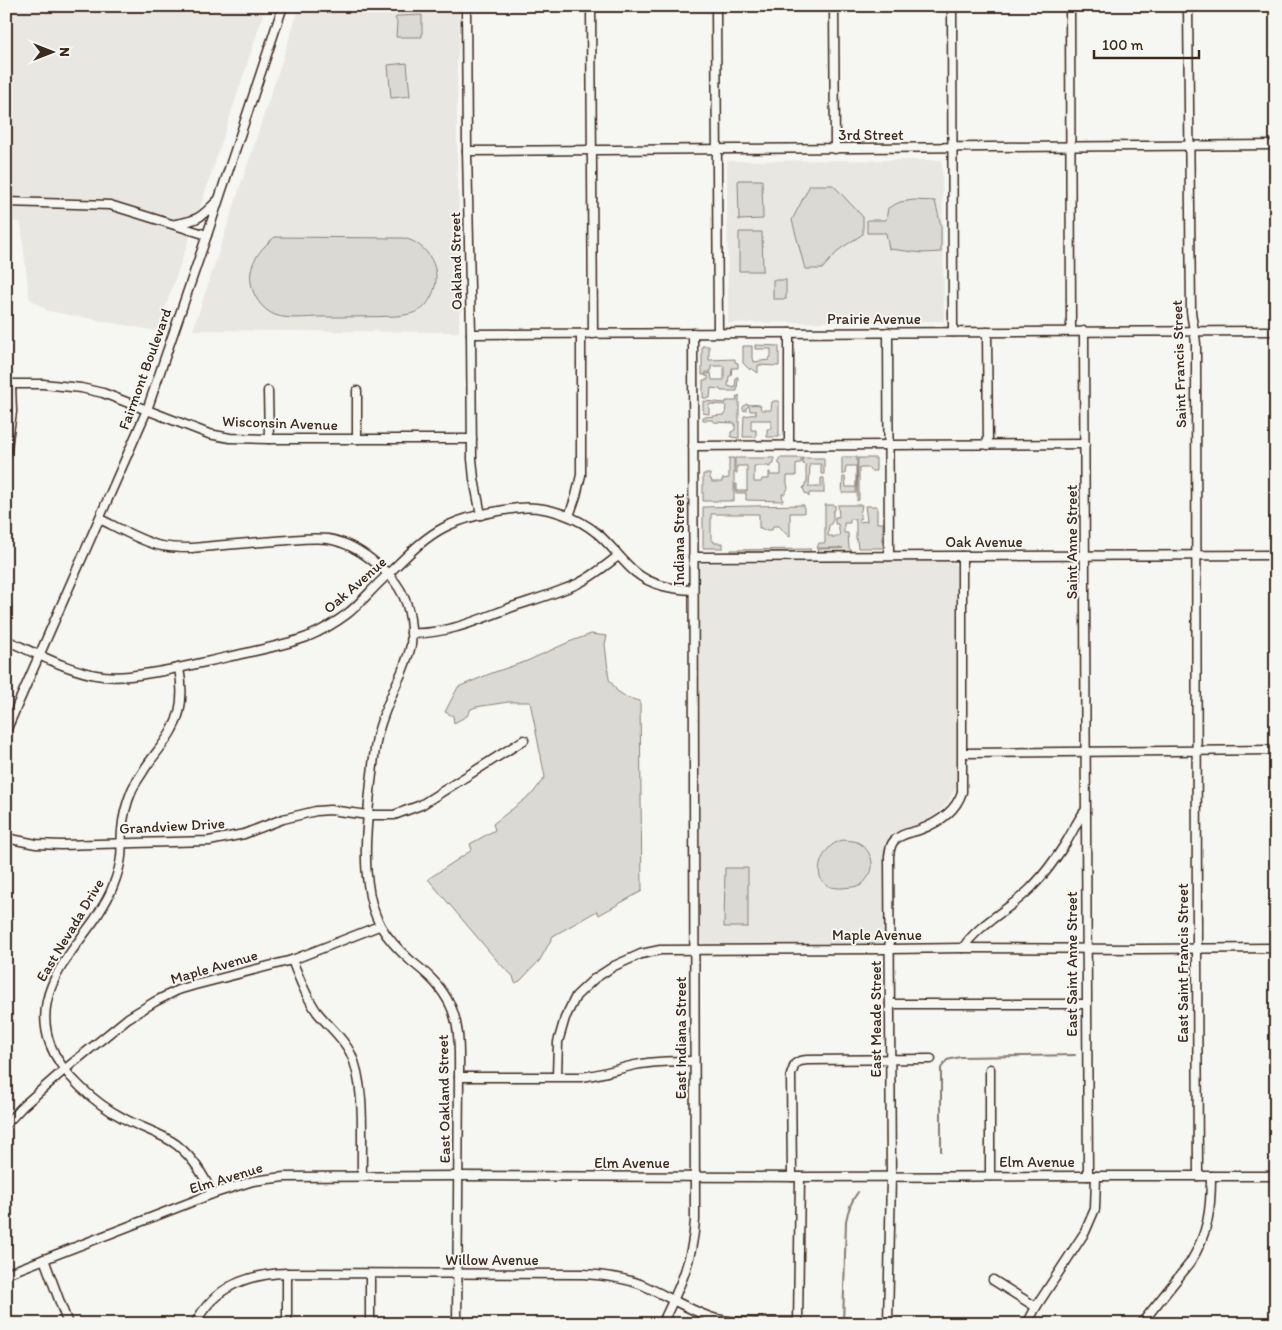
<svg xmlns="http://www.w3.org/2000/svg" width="1282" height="1330" viewBox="0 0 1282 1330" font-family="Itim,sans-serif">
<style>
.built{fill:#e8e7e2}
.green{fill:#dad9d3;stroke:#8a8278}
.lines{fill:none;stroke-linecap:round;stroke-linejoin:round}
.stream{stroke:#857a71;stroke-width:2}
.minor-casing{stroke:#3b2a1e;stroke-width:11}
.minor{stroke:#f6f6f2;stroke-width:8}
.labels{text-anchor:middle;stroke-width:4;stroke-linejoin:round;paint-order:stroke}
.street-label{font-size:15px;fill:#3b2a1e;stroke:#f6f6f2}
</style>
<rect width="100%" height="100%" fill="#f6f6f2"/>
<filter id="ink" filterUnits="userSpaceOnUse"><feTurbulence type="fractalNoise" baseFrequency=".02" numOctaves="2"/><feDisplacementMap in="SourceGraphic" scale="10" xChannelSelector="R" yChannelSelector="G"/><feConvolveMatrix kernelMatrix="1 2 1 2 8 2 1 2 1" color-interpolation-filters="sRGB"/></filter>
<g filter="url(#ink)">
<g class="built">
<polygon points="6,6 266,6 201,205 157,331 48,311 29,298 21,222 6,221"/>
<polygon points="300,6 459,6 459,44 457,63 457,158 462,308 459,314 459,332 193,330"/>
<polygon points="942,160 944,321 728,323 727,161"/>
<polygon points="950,560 954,562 956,566 957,782 956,788 947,804 935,815 920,823 891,834 886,842 884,855 884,938 882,942 878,943 706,944 702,943 700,939 699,567 700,564"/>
</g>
<g class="green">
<polygon points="422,15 422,37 396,37 397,22 395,18 399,16"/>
<polygon points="407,63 410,96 391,98 388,65"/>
<polygon points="738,180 762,180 763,219 739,220"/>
<polygon points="810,185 833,185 863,217 863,234 840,249 822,269 805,269 792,220"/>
<polygon points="914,200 935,201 941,226 941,252 923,253 889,249 886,233 867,233 867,220 886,220 888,208 900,202"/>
<polygon points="739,232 762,232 763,271 739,271"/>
<path d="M275,237L403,238C428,243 444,271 432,295C429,301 426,307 420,310C413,314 405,315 397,316C372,317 346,317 321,317C306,317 289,320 275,315C262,310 252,295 251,282C248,263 261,248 275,237Z"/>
<rect x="773" y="280" width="13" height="19"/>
<polygon points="755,345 779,346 779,366 758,365 758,373 751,368 750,370 743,363 743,346 752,346 752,359 754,360 754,362 769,360 769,358 771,357 771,349 755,349"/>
<polygon points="702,346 709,346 709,360 735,359 735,362 738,363 738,368 732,368 731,376 729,376 728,386 735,388 736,377 738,377 737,391 721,391 720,389 711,388 710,398 703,398 703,380 708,380 708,376 705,376 706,374 711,373 712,380 724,380 724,366 711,366 711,372 706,372 704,375 702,375"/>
<path d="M739,395V438L731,437V432L735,430V423L713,422V420H703V417C711,417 717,415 725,415L726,405L709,404V414L703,413V401L726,403V401H737L736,396L738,397Z"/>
<path d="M774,401H779V437H767V429H771V420H751V430H756V437H743L744,416L756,414V411H750L749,406L746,408V411L743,410V407L746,404C751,406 757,403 761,406L760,408L762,410H771L772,402Z"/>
<polygon points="842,457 857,457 856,493 842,493 843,477 845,477 846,487 856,487 856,466 846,466 845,474 842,474"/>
<polygon points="729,458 734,458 734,501 703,501 703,474 710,474 710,479 711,479 712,482 722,482 722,479 729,478"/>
<polygon points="735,458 774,458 774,464 770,465 770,467 769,467 768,466 754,466 754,482 761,482 762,479 769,479 769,472 770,472 770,475 781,475 781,465 779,464 779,458 801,458 801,463 798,463 796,465 796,476 787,476 787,484 788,488 785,494 782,494 783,501 746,500 746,493 736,493 735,484 737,484 737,491 747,491 747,466 737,466 737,473 735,473"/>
<polygon points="802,458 824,458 824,474 821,474 821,464 810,464 809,487 821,487 821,478 824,478 824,493 809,493 809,497 805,493 803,488 805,486 805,483 807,482 807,477 806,476 806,465 803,464"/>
<polygon points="858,458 876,458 876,471 870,471 869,468 859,468 859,500 857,501"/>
<polygon points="804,505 804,513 790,513 790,537 788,536 779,526 773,526 772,530 762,530 762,528 759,528 759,514 711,514 711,540 714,541 714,543 723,543 723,548 703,548 703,507"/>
<polygon points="825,505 835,505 835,510 833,511 833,520 831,524 829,525 828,536 833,536 833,538 835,538 835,536 840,536 838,524 835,524 835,517 839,517 838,505 862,505 860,515 861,518 859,518 859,522 867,521 865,506 877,506 877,523 883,523 883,548 858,548 857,540 856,539 856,523 855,519 850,519 850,523 844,523 844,533 848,533 849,548 853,552 819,552 818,549 843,548 817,548 819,543 825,543"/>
<polygon points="811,549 809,552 731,552 731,550"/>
<polygon points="591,634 607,636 605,644 609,679 617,691 628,698 640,701 642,891 599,915 597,911 553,936 540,960 520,981 515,983 513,976 499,963 428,879 472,850 470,844 495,830 493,824 533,793 545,777 530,702 508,702 476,707 471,709 467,716 454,723 453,716 445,712 458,687 492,673 527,661 569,642"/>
<path d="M843,840C848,841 854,840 859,843C870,849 877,866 868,877C866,881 863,883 860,886C850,887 833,891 825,884C813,874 822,853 832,845C835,843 839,841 843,840Z"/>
<polygon points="725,868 748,868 748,927 724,927"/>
</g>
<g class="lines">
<g class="stream">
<polyline points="941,1151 941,1068 947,1060 960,1057 1075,1055"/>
<path d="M843,1324L846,1221C848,1210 851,1201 858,1192"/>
</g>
<g class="minor-casing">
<g id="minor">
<polyline points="466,6 467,151 471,334 472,459 474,479 481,515"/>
<polyline points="591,6 593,334"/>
<polyline points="716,6 718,333"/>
<polyline points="834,6 835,149"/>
<polyline points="952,6 953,332"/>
<polyline points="1070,6 1071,331"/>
<path d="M1188,6L1191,311C1192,322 1195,332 1196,344L1197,948L1198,1176"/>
<polyline points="467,151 1276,145"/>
<polyline points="6,202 110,205 207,235"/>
<path d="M176,224C199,220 201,217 217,201"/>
<path d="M1084,331C1086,613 1085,894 1088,1176"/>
<polyline points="888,332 889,556"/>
<polyline points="987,332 988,445"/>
<polyline points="471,334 1276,331"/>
<polyline points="6,384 43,384 81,388 103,393 209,434 230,438 269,439 472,439"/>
<polyline points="268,391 269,439"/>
<polyline points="357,391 357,439"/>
<polyline points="693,446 1085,444"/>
<polyline points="789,446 789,333"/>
<polyline points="6,454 12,412 11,384"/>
<polyline points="569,516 576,496 581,475 581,334"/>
<path d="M100,519C118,528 137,539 157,545C169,548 181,548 192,548C220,545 248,543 275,541C293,540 311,537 328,539C347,542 364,553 378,565C396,579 407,596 410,619C411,627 412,636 411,645C409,655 405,664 401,674C392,694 382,715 377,737C374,752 373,768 371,782C368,816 363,851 368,884C372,919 385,938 411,961C425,972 438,983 447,999C461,1022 459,1051 459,1077L457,1324"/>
<polyline points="693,557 1276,555"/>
<path d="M411,633C447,635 482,618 515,606C536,599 557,593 577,584C592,577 605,566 618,556"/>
<path d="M6,640C35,653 73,673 103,676C122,678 139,675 157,672C181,668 205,662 228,657C254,651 282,646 307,637C321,631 335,623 347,614C360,604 371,590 383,579C402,561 421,539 445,527C467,516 494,511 519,508C546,505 578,517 598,534C611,545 622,561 635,572C652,586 673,589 693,590"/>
<path d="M179,668C183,689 183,711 172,730C164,745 152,757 144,770C140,777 135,783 132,790C127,802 123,817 122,830C121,839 122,848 121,857C120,866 117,876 113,886C109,898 102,908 95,919C68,957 32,994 50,1044C61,1074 96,1104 123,1118C141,1128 161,1133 177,1145C193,1158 204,1175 212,1194"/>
<polyline points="6,731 147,410 207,235 283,6"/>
<polyline points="963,753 1276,750"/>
<polyline points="6,838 36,844 61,845 209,841 244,834 283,819 316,811 330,810 368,815 394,815 421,805 524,740"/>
<path d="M963,948C979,923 1011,909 1032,887C1046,873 1057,857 1067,841C1073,831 1077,821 1085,811"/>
<path d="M292,960C299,978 306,996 317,1012C328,1026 343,1037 351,1054C366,1086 361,1140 362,1176"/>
<polyline points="890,1004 1086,1004"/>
<polyline points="990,1069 990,1176"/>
<polyline points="557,1076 558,1042 565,1018 576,996 594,979 614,966 641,954 660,950 889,949 963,948 1140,949 1276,948"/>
<path d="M459,1077H581C600,1075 617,1069 635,1065C655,1061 674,1061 694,1061"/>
<polyline points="6,1124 23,1106 64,1070 128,1018 156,1001 178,990 195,985 292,960 379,926"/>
<polyline points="792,1177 791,1075 795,1064 800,1061 807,1060 931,1059"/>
<polyline points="44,1259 68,1324"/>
<polyline points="6,1274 212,1194 253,1181 284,1177 459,1176 800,1177 1088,1176 1276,1176"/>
<polyline points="993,1280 1036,1307"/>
<path d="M195,1324C214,1286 248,1274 287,1273L583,1274C602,1275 621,1277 640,1284C664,1294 685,1308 710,1317C732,1325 773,1322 798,1323"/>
<polyline points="287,1324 287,1273"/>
<polyline points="370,1324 370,1274"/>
<path d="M662,1324C679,1289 693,1260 695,1220L693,333"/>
<polyline points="798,1324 800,1177"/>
<path d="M888,1324L891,1177L889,856C890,850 890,845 894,841C900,834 910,833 919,830C938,823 956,811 962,792V556"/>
<polyline points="1027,1324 1036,1307 1085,1232 1095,1209 1096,1176"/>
<path d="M1141,1324L1190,1263C1208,1233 1211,1211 1211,1176"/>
</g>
</g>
<use href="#minor" class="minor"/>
</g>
</g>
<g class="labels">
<g class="street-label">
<text x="871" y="140">3rd Street</text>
<text transform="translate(456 261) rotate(-91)" y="5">Oakland Street</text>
<text x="874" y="324">Prairie Avenue</text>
<text transform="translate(1179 364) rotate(-92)" y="5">Saint Francis Street</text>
<text transform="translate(145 369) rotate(-70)" y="5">Fairmont Boulevard</text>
<text transform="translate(280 423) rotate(2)" y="5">Wisconsin Avenue</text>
<text transform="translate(679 540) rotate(-90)" y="5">Indiana Street</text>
<text x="984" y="547">Oak Avenue</text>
<text transform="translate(1072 542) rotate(-90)" y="5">Saint Anne Street</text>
<text transform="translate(355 585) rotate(-41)" y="5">Oak Avenue</text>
<text transform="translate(172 826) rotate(-3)" y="5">Grandview Drive</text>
<text transform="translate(70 930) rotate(-59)" y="5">East Nevada Drive</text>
<text x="877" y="940">Maple Avenue</text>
<text transform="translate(1183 963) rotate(-90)" y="5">East Saint Francis Street</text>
<text transform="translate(1072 964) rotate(-90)" y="5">East Saint Anne Street</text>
<text transform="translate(214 967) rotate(-16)" y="5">Maple Avenue</text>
<text transform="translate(876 1019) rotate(-90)" y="5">East Meade Street</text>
<text transform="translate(681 1038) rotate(-90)" y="5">East Indiana Street</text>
<text transform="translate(444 1099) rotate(-91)" y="5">East Oakland Street</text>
<text x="1037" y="1167">Elm Avenue</text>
<text x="632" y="1168">Elm Avenue</text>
<text transform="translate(226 1178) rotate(-17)" y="5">Elm Avenue</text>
<text x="492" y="1265">Willow Avenue</text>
</g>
</g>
<rect width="1282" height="1330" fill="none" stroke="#f6f6f2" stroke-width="25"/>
<rect x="12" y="12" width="1257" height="1305" fill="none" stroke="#3b2a1e" stroke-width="2" filter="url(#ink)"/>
<g transform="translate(52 52) rotate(90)" stroke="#f6f6f2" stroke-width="4" paint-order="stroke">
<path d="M0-4L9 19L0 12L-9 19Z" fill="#3b2a1e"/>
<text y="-8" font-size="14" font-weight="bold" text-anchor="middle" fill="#3b2a1e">N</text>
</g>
<path d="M1094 50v8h105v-8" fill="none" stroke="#3b2a1e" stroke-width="2.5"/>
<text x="1102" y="50" font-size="15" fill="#3b2a1e" stroke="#f6f6f2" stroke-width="4" paint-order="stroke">100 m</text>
</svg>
